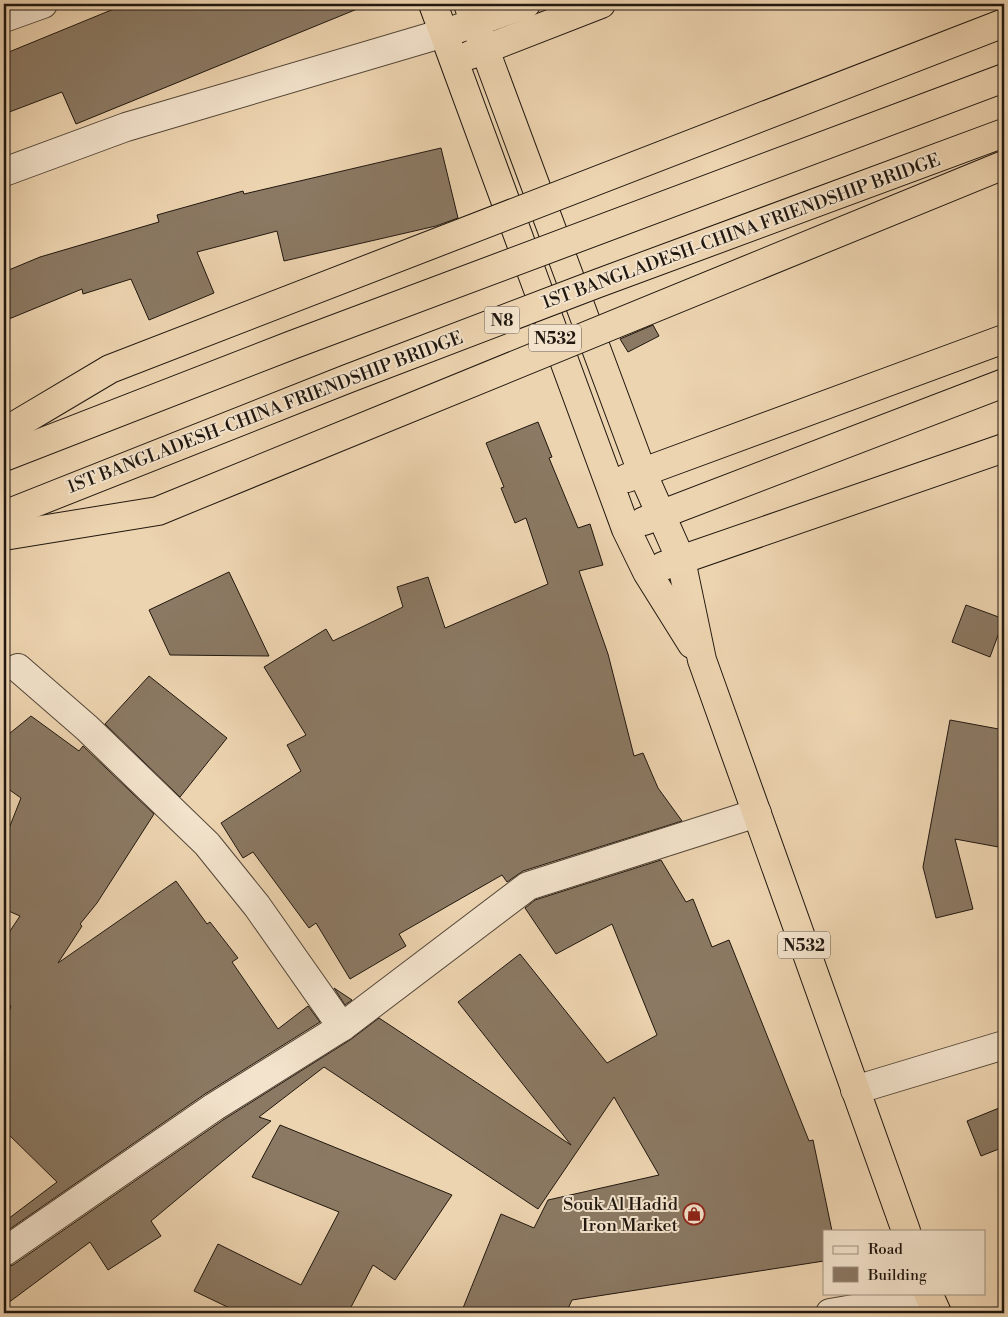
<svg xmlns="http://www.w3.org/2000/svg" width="1008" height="1317" viewBox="0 0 1008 1317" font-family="'Libre Bodoni',serif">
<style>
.building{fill:#8b7963;stroke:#20170f}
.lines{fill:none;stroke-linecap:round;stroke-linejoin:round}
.minor-casing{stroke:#534637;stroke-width:30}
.highway-casing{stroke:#20170f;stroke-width:30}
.minor{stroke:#f3e3cc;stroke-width:28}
.highway{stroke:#edd4b0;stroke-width:28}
.highway-bridge-casing{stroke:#20170f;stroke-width:30;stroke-linecap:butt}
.highway-bridge{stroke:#edd4b0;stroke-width:28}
.labels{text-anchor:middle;stroke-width:4;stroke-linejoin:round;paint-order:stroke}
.shield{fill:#f3e3cc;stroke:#5f5448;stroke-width:1}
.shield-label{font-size:16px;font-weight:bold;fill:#20170f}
.street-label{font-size:18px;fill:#20170f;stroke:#f3e3cc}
.poi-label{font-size:18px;fill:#20170f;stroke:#f3e3cc;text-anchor:end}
</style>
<rect width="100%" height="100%" fill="#edd4b0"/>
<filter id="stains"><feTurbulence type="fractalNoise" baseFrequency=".004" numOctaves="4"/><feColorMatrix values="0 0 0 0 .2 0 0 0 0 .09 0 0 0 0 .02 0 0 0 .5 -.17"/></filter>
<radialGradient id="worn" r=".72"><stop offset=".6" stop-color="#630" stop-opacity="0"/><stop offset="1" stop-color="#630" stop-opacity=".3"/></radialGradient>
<g class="building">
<polygon points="126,4 366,4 367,5 76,124 62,92 4,114 4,54"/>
<polygon points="441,148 458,218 436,226 284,261 277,231 197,252 214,293 149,320 131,279 83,294 82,289 4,321 4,272 40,257 159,222 157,215 243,191 244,194"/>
<polygon points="653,325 659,336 628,352 620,339"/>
<polygon points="538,422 552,457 549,458 578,528 590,524 603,565 579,571 608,654 634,756 643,753 658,788 682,821 523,871 507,882 502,875 399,934 406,946 350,979 316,923 309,928 253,852 243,858 221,823 301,771 287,745 306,735 264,667 326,629 333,641 403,607 397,587 428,577 445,628 548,584 526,518 515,523 501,488 504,487 486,443"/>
<polygon points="229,572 269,656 170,655 149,610"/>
<polygon points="966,605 1004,619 990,657 952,642"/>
<polygon points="149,676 227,738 180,797 105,724"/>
<polygon points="31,716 79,751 83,746 154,814 97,903 80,924 82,926 58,963 176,881 207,924 210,922 238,958 232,962 278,1029 308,1006 320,1022 205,1094 4,1233 4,1222 57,1182 4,1130 4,1026 11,1006 4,1001 4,940 20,916 4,909 4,841 21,798 4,786 4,738"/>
<polygon points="950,720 1004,730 1004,848 955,839 973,909 936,918 923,867"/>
<polygon points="661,860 686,902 693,899 712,947 729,940 809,1141 813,1140 832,1231 824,1231 824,1261 572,1300 566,1313 461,1313 501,1214 534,1228 548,1200 659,1175 614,1097 538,1209 324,1067 259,1117 271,1121 151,1221 161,1236 108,1270 90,1242 4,1306 4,1267 13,1265 223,1120 350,1040 379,1018 571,1145 458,1002 520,954 607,1063 657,1035 612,924 556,954 525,908 535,900"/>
<polygon points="334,988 352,1000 345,1005"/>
<polygon points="1004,1106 1004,1147 981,1156 967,1121"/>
<polygon points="280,1125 452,1195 395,1280 373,1265 350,1309 358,1313 240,1313 194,1291 218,1244 301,1285 339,1212 252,1177"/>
</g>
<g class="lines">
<g class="minor-casing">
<g id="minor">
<polyline points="4,18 43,4"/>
<polyline points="4,172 126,127 444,33"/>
<polyline points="18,668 87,728 207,844 257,906 342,1027"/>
<polyline points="855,1090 1004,1045"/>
<polyline points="4,1252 214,1107 342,1027 528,886 757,813"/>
<polyline points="830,1313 929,1296"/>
</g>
</g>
<g class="highway-casing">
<g id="highway">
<polyline points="433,4 626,529 647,572 692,644"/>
<polyline points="468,4 642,472 681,560 702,660 906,1231"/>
<polyline points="457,29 526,4"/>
<polyline points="470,55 601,4"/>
<polyline points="627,478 1004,339"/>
<polyline points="644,521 1004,383"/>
<polyline points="663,566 1004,448"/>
<polyline points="928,1293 937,1313"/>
</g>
</g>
<use href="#minor" class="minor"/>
<use href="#highway" class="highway"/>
<g class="highway-bridge-casing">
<g id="highway-bridge">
<polyline points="4,432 110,369 1004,23"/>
<polyline points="4,457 292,345 1004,78"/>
<polyline points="4,515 347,379 596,284 1004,133"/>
<polyline points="4,536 158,511 1004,165"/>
</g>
</g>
<use href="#highway-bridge" class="highway-bridge"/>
</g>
<defs>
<g id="shop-ring" transform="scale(1.125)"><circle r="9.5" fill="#f3e3cc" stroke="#8f2418" stroke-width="1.5"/><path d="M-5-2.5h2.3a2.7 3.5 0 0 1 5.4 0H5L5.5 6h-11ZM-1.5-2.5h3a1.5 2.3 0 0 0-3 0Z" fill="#8f2418"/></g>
</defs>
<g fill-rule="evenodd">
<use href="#shop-ring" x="694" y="1214"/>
</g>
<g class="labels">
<g class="shield">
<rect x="484.5" y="306.5" width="35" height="27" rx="4"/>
<rect x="529" y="324.5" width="52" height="27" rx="4"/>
<rect x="778" y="931.5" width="52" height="27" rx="4"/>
</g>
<g class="shield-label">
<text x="502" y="326">N8</text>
<text x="555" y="344">N532</text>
<text x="804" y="951">N532</text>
</g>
<g class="street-label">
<text transform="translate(741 231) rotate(-20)" y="6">1ST BANGLADESH-CHINA FRIENDSHIP BRIDGE</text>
<text transform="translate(265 412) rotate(-21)" y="6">1ST BANGLADESH-CHINA FRIENDSHIP BRIDGE</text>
</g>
<g class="poi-label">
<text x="678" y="1210">Souk Al Hadid<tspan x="678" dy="21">Iron Market</tspan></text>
</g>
</g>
<rect width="1008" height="1317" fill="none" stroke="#edd4b0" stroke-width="20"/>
<rect x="5" y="5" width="998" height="1307" fill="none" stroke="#20170f" stroke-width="2.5"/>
<rect x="10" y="10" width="988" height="1297" fill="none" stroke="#20170f"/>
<rect x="823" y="1230" width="162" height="65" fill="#f3e3cc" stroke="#9f9180"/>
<rect x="833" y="1246" width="25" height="8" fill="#f3e3cc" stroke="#9f9180"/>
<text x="868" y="1254" font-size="15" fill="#20170f">Road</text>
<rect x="833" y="1267" width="25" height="15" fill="#8b7963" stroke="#9f9180"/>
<text x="868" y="1280" font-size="15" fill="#20170f">Building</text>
<rect width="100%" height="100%" filter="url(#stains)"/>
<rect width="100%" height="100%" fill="url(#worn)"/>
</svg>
